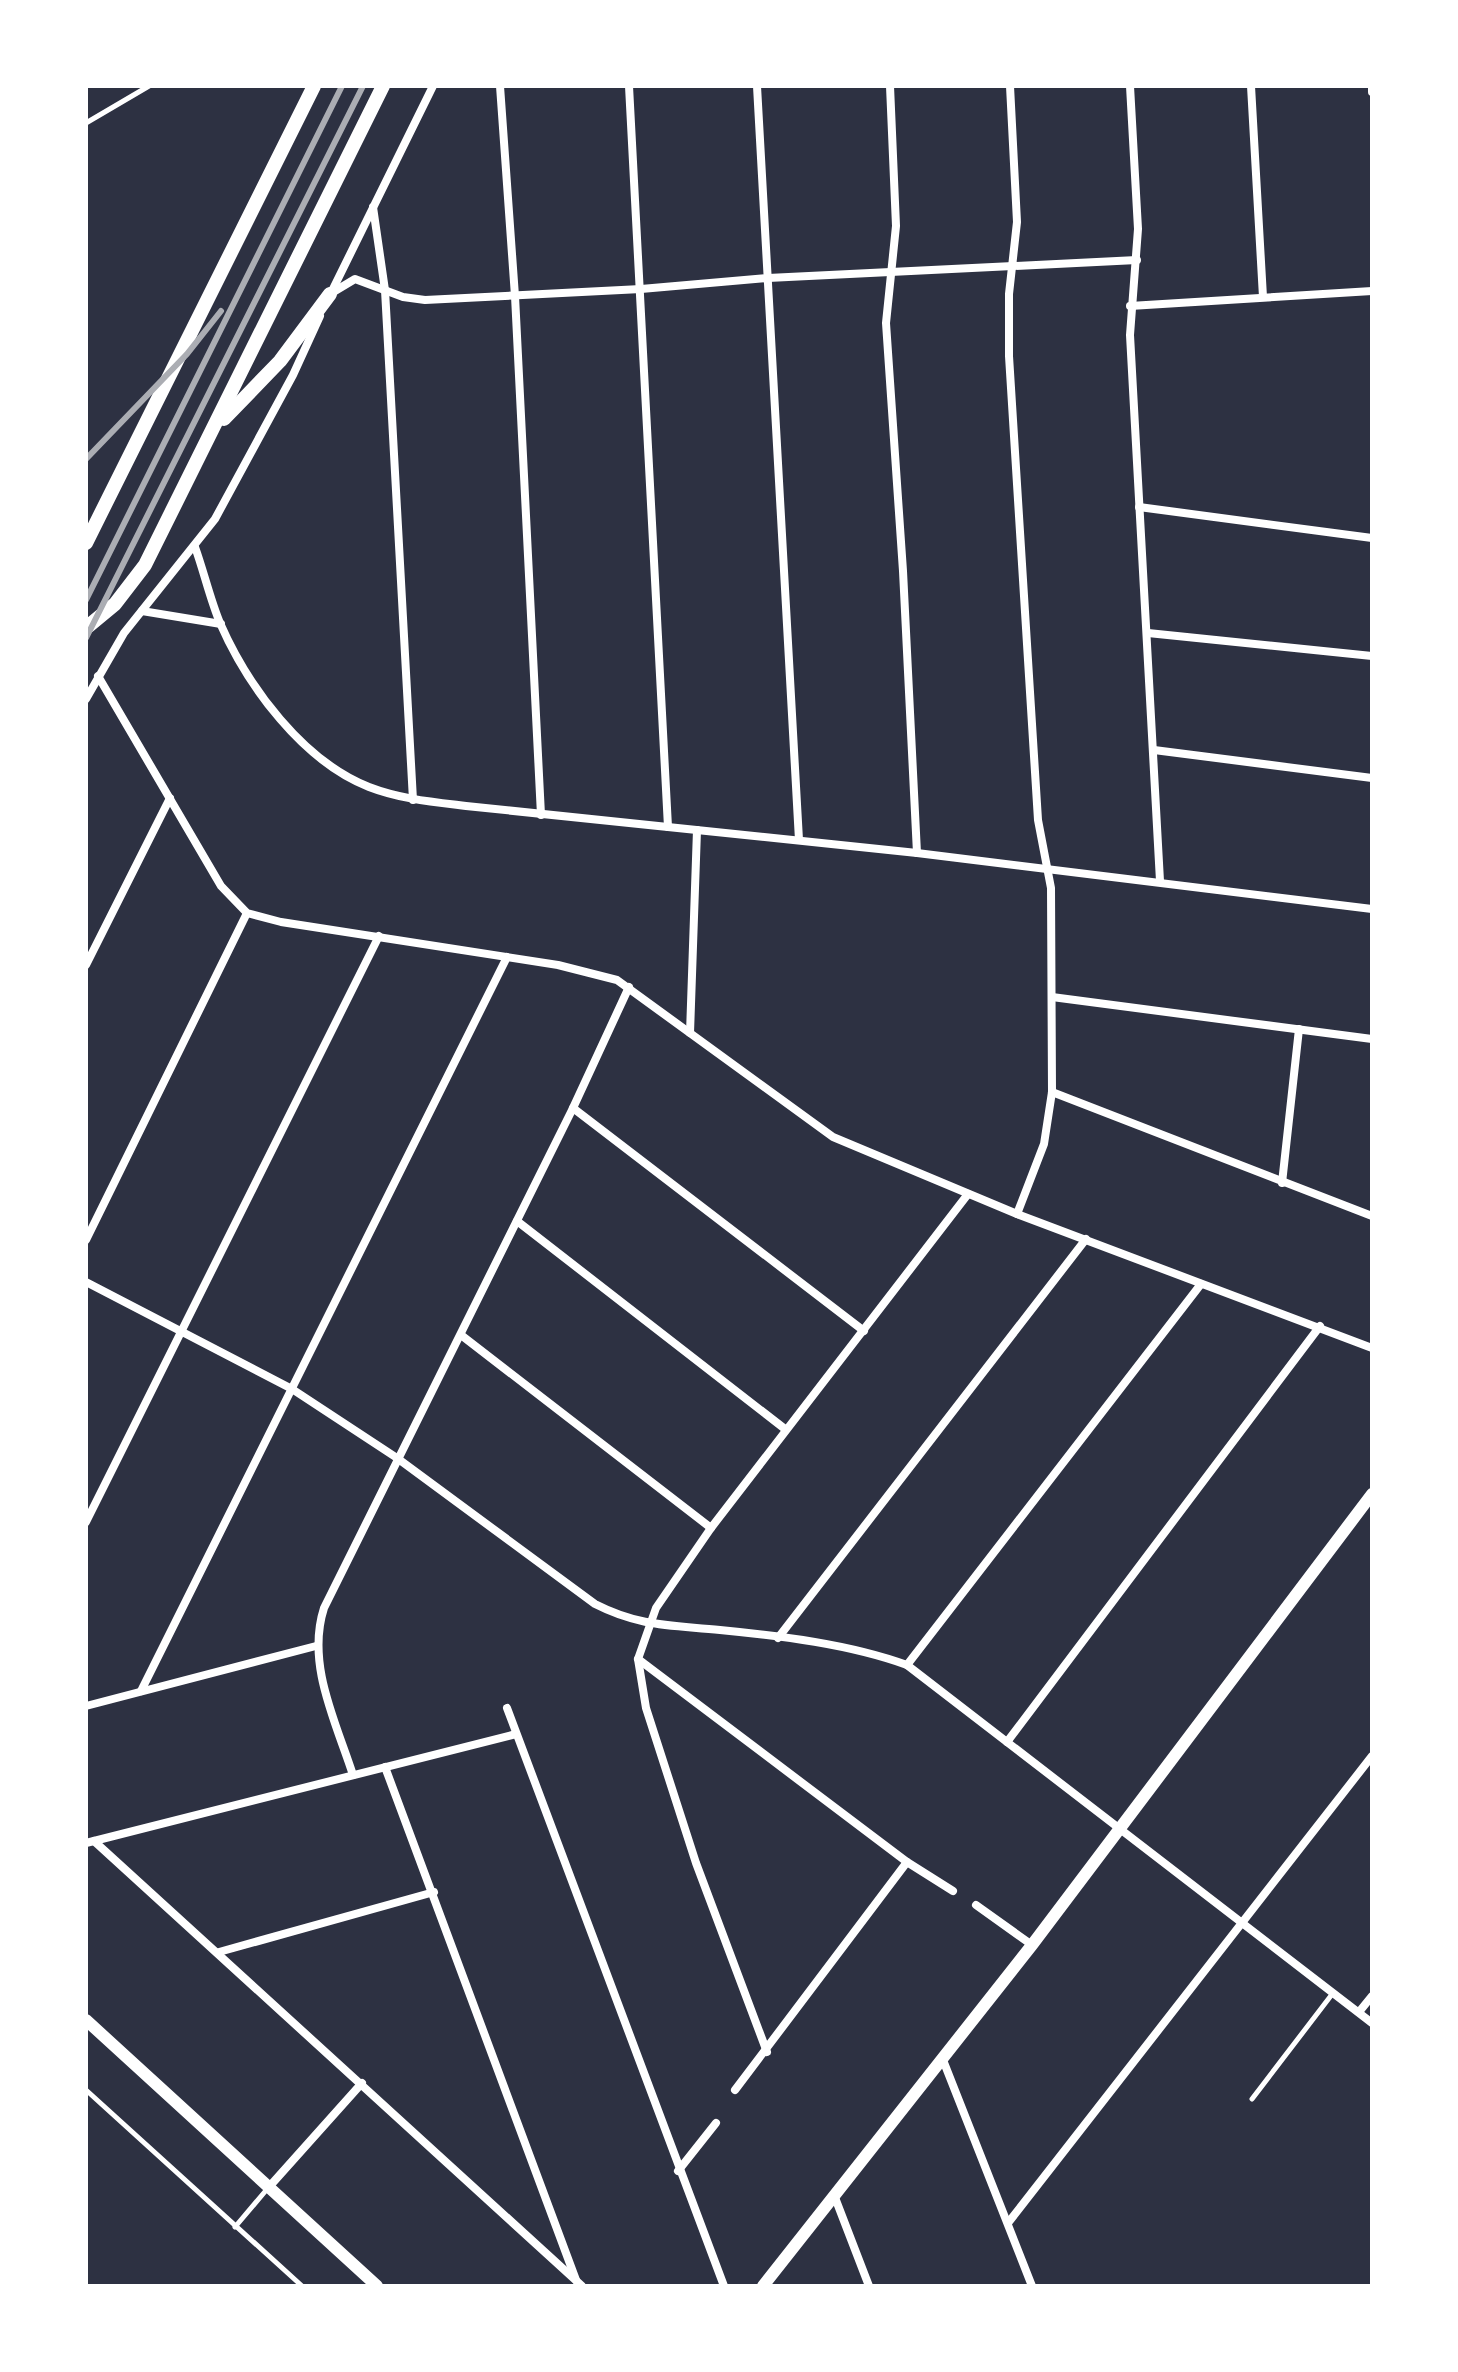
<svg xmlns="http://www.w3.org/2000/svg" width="1458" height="2372" viewBox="0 0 1458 2372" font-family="Arial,sans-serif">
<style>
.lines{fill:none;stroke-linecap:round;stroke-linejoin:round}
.service{stroke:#fff;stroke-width:5}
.minor{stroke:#fff;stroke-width:8}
.tertiary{stroke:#fff;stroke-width:12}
.secondary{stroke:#fff;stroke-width:14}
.rail{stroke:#abadb3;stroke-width:6}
</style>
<rect width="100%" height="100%" fill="#2d3142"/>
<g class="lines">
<g class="service">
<polyline points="86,123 149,86"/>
<polyline points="86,2090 302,2286"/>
<polyline points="1252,2099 1333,1993"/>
<polyline points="235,2227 268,2188"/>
</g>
<g class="minor">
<polyline points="500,86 515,296 541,815"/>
<polyline points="629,86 668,827"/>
<polyline points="757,86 799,840"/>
<polyline points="890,86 896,226 886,323 903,571 917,853"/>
<polyline points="1010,86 1017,222 1009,294 1009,356 1038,820 1051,888 1052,1092 1044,1144 1017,1214"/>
<polyline points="1130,86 1138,229 1130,335 1160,881"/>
<polyline points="1251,86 1263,297"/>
<polyline points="1372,86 1372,92"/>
<polyline points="373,207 385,290 413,800"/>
<polyline points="331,293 433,86"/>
<polyline points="330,294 355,279 403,297 425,300 641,289 768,278 1137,260"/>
<polyline points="1130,306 1372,291"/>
<polyline points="1139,507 1372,538"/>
<path d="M195,547C204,572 210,599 220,623C248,687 303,761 369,787C400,799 433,802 466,806L917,853L1372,909"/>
<polyline points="142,611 221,624"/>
<polyline points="1148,633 1372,656"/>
<polyline points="98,676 221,886 247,913 281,922 558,965 617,980 833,1137 1017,1214 1372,1348"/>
<polyline points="86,699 124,633 215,519 293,375 320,316"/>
<polyline points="1154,750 1372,778"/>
<polyline points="86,965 170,798"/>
<polyline points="1052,997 1372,1039"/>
<polyline points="690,1033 697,830"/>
<polyline points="1052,1092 1372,1216"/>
<polyline points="573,1108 864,1331"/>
<polyline points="1282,1183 1299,1029"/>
<polyline points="517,1221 785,1429"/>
<polyline points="86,1240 247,913"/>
<path d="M86,1282L292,1389L397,1458L595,1604C640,1627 672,1625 720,1630C781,1636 849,1644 907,1665L1372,2023"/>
<polyline points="461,1335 711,1528"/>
<polyline points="86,1522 379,936"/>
<polyline points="778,1638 1086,1239"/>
<polyline points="638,1659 907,1862 953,1891"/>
<polyline points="907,1665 1201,1284"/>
<polyline points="141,1691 507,957"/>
<polyline points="86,1706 316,1646"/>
<polyline points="507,1708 724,2286"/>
<polyline points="1007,1742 1320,1326"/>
<polyline points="385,1767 576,2280"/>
<path d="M353,1775C336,1722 306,1664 324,1608L573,1108L629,987"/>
<polyline points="94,1841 582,2286"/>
<polyline points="86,1843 516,1734"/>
<polyline points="976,1905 1032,1945"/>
<polyline points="219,1952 434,1892"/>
<polyline points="1359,2012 1372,1996"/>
<polyline points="767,2052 696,1863 646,1708 638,1659 656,1608 711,1528 968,1194"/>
<polyline points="943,2060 1032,2286"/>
<polyline points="735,2090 907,1862"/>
<polyline points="678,2171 716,2123"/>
<polyline points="269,2187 362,2083"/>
<polyline points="834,2195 869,2286"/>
<polyline points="1008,2223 1372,1756"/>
</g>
<g class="tertiary">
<polyline points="86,2020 377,2286"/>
<polyline points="763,2286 1032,1945 1372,1494"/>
</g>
<g class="secondary">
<polyline points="224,419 280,361 330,294"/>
<polyline points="86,543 314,86"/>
<polyline points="86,628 115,604 145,565 383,86"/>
</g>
<g class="rail">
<polyline points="86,459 187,354 221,311"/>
<polyline points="86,600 342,86"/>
<polyline points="86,638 363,86"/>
</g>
</g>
<rect width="1458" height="2372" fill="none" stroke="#ffffff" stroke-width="176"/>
</svg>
